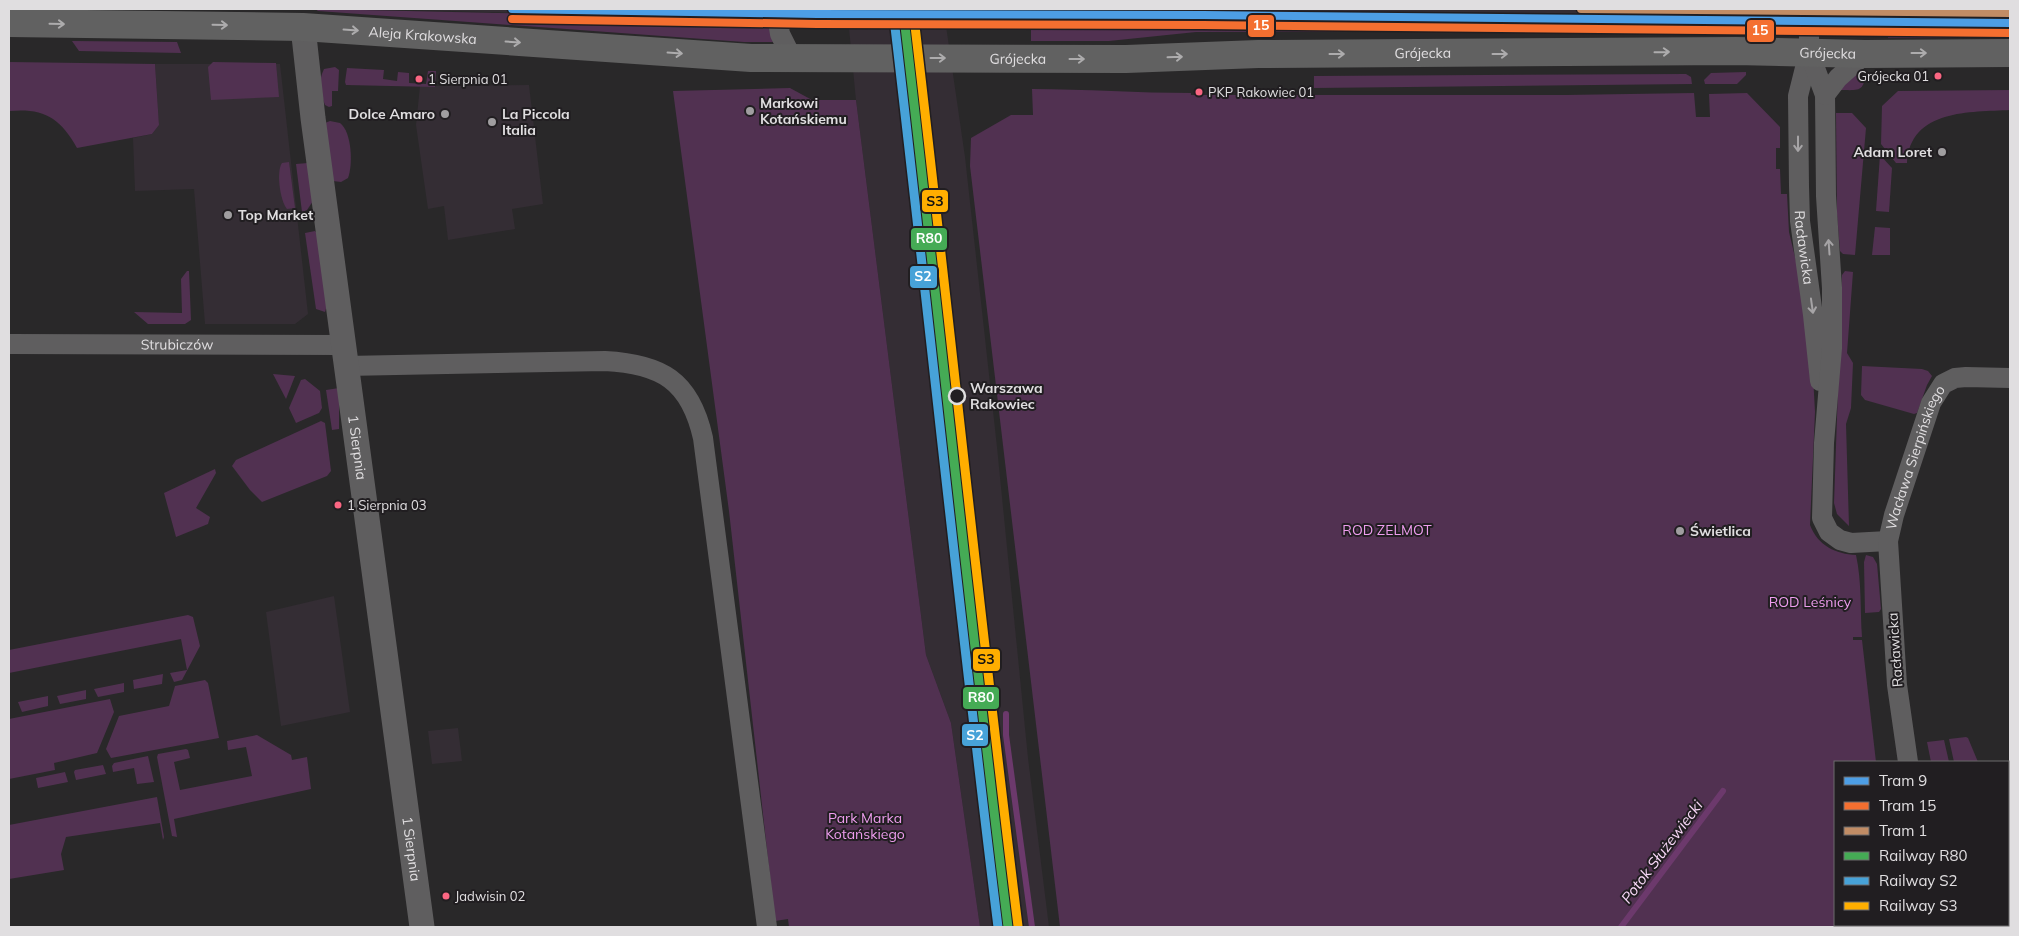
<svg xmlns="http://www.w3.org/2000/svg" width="2019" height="936" viewBox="0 0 2019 936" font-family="Mulish,sans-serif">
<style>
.built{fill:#342d34}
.green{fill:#513151}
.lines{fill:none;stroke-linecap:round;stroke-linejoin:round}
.stream{stroke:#6c396c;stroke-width:6}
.minor{stroke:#5f5e5f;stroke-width:20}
.tertiary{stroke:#5f5e5f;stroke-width:25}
.secondary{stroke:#616161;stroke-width:28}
.rail-1-casing{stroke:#211e21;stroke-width:12}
.rail-2-casing{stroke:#211e21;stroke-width:12}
.rail-3-casing{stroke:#211e21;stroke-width:12}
.rail-1{stroke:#45ab55;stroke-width:9}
.rail-2{stroke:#47a2d8;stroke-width:9}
.rail-3{stroke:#ffae00;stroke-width:9}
.tram-1-casing{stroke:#211e21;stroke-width:11}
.tram-2-casing{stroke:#211e21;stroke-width:11}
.tram-3-casing{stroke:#211e21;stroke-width:11}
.tram-1{stroke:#4d9ee5;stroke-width:8}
.tram-2{stroke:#f46f30;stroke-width:8}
.tram-3{stroke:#c18c65;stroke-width:8}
.oneway{stroke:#adacad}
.oneway2{stroke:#a6a4a6}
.bus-dot{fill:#fa6682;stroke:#211e21;stroke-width:2}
.poi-dot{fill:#a09ea0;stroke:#211e21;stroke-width:2}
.stop-dot{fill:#211e21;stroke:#e0dee0;stroke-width:2.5}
.labels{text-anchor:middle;stroke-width:4;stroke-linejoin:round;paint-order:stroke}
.bus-label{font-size:13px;fill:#e0dee0;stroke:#211e21;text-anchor:start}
.street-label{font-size:14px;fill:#e0dee0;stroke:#211e21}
.poi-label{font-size:14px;font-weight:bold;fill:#e0dee0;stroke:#211e21;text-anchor:start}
.stop-label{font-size:14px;font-weight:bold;fill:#e0dee0;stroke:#211e21;text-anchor:start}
.park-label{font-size:14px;fill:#ee9dee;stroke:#211e21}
.water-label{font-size:15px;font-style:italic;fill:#f9d8f8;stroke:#211e21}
.line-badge{stroke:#211e21;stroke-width:2}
.badge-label{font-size:14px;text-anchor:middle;font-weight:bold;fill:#fff}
.pale-badge-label{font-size:14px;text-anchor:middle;font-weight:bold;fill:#111}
</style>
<rect width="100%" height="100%" fill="#292829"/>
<g class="built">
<polygon points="373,9 768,9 768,19"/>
<polygon points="824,9 1746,9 1745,24 945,19 965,157 997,447 1028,758 1049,927 980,927 951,723 926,655 856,100 848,18 824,18"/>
<polygon points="1847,9 1865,9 1865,25 1851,25 1846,16"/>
<polygon points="1889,9 2010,9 2010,28 1888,26"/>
<polygon points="155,64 280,64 308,314 295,324 205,324 194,189 135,191 133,138 152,134 159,125"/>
<polygon points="529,85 543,204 512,209 515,229 448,240 444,206 428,209 416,125 420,86"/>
<polygon points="334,596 350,712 281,726 266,612"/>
<polygon points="458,728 462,761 432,764 428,731"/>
</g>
<g class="green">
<polygon points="315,9 768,19 773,42 744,42 318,11"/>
<polygon points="1031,20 1745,24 1745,31 1196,32 1109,41 1031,41"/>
<polygon points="1888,26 2010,28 2010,38 1888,38"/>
<polygon points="72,41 177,42 181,53 79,51"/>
<path d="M9,62L155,64L159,125L152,134L77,148C60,117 43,108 9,111Z"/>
<polygon points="213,62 276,63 279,97 211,100 208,67"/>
<path d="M335,67L339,70L338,91H332V106L329,107L325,105C320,92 318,81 324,69Z"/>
<polygon points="347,68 384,70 383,79 397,81 398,72 409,73 409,83 426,84 428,71 436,71 435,87 346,85 345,82"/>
<path d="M1865,70C1865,93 1859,90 1839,90L1860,71Z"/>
<polygon points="1746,72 1746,75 1737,84 1705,84 1704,80 1711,73"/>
<polygon points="1686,74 1691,77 1692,84 1314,88 1314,76"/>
<polygon points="790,88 812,100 856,100 926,655 951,723 980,927 789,927 788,919 775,921 729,511 673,91"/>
<path d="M1032,89C1085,89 1138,93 1191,93V95H1565L1694,93L1696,117H1710L1709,94L1747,93L1780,127V148H1776V169H1780L1781,194H1787L1789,232L1805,299L1813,375L1815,412L1810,525C1818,546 1836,554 1856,555C1862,582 1860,610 1862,637H1853V640H1862L1876,762H1835V925H1916L1917,927H1060L970,166L971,138L1011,115H1033Z"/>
<path d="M2010,90V110C1971,112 1910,109 1907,163H1896L1881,144L1882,106L1898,91Z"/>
<polygon points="1836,113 1852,113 1866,128 1855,255 1843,254 1840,251 1837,214"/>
<path d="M330,121L340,123C352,132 353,165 348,178L341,182L333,181L325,123Z"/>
<polygon points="1880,155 1892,168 1889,212 1876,211"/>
<path d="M289,162L295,208L287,209C280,201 276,171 282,163Z"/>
<polygon points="308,163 313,201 307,210 302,212 296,164"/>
<polygon points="1875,227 1890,228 1890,255 1872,255"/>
<polygon points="315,231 318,235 327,305 325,312 316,309 305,233"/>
<polygon points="187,271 189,271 191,320 185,324 148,324 134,312 182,313 181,279"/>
<polygon points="1845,271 1853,272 1847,353 1853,363 1851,408 1846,424 1849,526 1837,514 1834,503 1842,275"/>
<polygon points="1862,366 1922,369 1928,371 1932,376 1927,385 1917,413 1914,414 1865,400 1861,395"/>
<polygon points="273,374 295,376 286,399"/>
<polygon points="305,379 320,391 322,408 319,413 296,423 289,408 301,380"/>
<polygon points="339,388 339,429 332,430 326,390"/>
<polygon points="321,421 325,423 331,471 327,476 262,502 250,490 232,466 236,460"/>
<polygon points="215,469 216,473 196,508 210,517 208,524 176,537 164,493"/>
<polygon points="1866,555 1873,557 1877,564 1881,609 1879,612 1865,613 1864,562"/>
<polygon points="188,615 193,617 200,646 182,680 174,682 170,673 187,670 181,639 9,673 9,650"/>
<polygon points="163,674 162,684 134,689 133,680"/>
<polygon points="205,680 208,683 219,738 111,758 106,749 119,716 169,706 175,686"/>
<polygon points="124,683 124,692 98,697 94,689"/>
<polygon points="86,690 86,699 60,704 57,696"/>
<polygon points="48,696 48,706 22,712 18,702"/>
<polygon points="110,699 114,712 97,753 54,763 55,770 9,779 9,719"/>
<polygon points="257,735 291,755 292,760 307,757 311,789 174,819 177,837 172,836 157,757 158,754 186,749 188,750 190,758 174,762 180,790 252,776 246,747 228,750 227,741"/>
<polygon points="1966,737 1968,738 1978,762 1954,762 1949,739"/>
<polygon points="1944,740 1949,762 1931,762 1927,742"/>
<polygon points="148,756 154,782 137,784 134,768 113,772 112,766 114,763"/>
<polygon points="103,765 106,774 76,780 74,772 75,770"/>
<polygon points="65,772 68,782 38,788 36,778"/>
<polygon points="157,797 164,837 163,840 160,823 66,837 61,854 64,870 9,879 9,825"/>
</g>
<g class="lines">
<g class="stream">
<polyline points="1006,714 1006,735 1032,927"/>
<polyline points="1621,927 1723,791"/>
</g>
<g class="minor">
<polyline points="776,9 780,34 792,58"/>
<path id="s1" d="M1809,9V52L1798,96L1799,186L1800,221L1813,315L1820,381"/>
<polyline points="1809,52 1825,95 1826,196 1832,288 1832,348 1824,443 1822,518 1829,532 1840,540 1851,543 1888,541"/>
<polyline points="1825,95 1838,78 1865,54"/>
<path id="s2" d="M9,344L343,345"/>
<path d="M346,366L605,361C661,364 690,380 703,438L767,927"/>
<path id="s3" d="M1908,762L1897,685L1888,541L1894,515L1931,403L1943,384L1955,378L1966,377L2010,378"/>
<polyline points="1950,925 1951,927"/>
</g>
<path class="tertiary" id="s4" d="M303,27L313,118L422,927"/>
<path class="secondary" id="s5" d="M9,23L303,27L751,58L1126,59L1258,54L1736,51L1865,54L2010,53"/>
<g class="rail-1-casing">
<path id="rail-1" d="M903,9C939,315 970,621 1008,927"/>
</g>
<g class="rail-2-casing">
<path id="rail-2" d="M893,10C929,316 960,622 998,927"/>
</g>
<g class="rail-3-casing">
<path id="rail-3" d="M913,9C949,314 980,620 1018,926"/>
</g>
<use href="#rail-1" class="rail-1"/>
<use href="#rail-2" class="rail-2"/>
<use href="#rail-3" class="rail-3"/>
<g class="tram-1-casing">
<polyline id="tram-1" points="512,9 817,14 1203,15 2010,23"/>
</g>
<g class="tram-2-casing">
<polyline id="tram-2" points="512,19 817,24 1203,25 2010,33"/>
</g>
<g class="tram-3-casing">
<polyline id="tram-3" points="1581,9 2010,13"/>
</g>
<use href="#tram-1" class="tram-1"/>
<use href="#tram-2" class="tram-2"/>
<use href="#tram-3" class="tram-3"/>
</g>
<defs><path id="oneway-shaft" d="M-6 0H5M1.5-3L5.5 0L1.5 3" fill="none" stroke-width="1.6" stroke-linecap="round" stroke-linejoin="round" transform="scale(1.25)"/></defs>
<g class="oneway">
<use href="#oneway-shaft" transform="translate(57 24) rotate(1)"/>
<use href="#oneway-shaft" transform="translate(220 25) rotate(1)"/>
<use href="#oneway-shaft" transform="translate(351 30) rotate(4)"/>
<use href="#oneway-shaft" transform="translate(513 42) rotate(4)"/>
<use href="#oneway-shaft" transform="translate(1662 52) rotate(-1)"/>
<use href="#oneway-shaft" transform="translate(675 53) rotate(4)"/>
<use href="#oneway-shaft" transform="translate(1919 53)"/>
<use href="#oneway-shaft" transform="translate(1337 54)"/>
<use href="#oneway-shaft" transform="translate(1500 54)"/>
<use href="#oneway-shaft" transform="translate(1175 57) rotate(-2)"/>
<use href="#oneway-shaft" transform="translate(938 58)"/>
<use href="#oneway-shaft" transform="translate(1077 59)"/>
</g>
<g class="oneway2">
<use href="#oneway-shaft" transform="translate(1798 144) rotate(90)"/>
<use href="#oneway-shaft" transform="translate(1829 247) rotate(-94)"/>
<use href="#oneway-shaft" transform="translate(1812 306) rotate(82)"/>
</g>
<g class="bus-dot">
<circle cx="1938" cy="76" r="4.5"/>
<circle cx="419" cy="79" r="4.5"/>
<circle cx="1199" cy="92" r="4.5"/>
<circle cx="338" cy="505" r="4.5"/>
<circle cx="446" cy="896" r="4.5"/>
</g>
<g class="poi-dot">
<circle cx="750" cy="111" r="5"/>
<circle cx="445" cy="114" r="5"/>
<circle cx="492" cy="122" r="5"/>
<circle cx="1942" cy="152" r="5"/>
<circle cx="228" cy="215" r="5"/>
<circle cx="1680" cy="531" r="5"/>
</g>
<circle class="stop-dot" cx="957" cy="396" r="8"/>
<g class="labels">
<g class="bus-label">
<text x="1929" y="81" text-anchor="end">Grójecka 01</text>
<text x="428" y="84">1 Sierpnia 01</text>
<text x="1208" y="97">PKP Rakowiec 01</text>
<text x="347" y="510">1 Sierpnia 03</text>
<text x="455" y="901">Jadwisin 02</text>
</g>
<g class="street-label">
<text dy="5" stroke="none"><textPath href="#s5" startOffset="414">Aleja Krakowska</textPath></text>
<text dy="5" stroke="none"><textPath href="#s5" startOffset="1820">Grójecka</textPath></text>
<text dy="5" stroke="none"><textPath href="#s5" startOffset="1415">Grójecka</textPath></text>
<text dy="5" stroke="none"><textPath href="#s5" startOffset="1010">Grójecka</textPath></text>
<text dy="5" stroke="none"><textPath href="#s1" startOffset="240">Racławicka</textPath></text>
<text dy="5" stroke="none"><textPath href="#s2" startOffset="168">Strubiczów</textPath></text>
<text dy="5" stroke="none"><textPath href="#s4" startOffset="424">1 Sierpnia</textPath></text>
<text dy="5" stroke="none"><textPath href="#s3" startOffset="310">Wacława Sierpińskiego</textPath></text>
<text transform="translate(1895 650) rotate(-94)" y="5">Racławicka</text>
<text dy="5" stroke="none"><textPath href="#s4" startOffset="829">1 Sierpnia</textPath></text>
</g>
<g class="poi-label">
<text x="760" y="108">Markowi<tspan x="760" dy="16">Kotańskiemu</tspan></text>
<text x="435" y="119" text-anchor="end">Dolce Amaro</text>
<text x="502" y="119">La Piccola<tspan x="502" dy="16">Italia</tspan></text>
<text x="1932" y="157" text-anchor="end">Adam Loret</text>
<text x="238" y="220">Top Market</text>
<text x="1690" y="536">Świetlica</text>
</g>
<g class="stop-label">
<text x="970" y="393">Warszawa<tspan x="970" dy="16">Rakowiec</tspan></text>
</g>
<g class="park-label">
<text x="1387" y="535">ROD ZELMOT</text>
<text x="1810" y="607">ROD Leśnicy</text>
<text x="865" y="823">Park Marka<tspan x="865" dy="16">Kotańskiego</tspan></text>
</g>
<g class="water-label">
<text transform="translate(1662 852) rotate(-53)" y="5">Potok Służewiecki</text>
</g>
</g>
<g class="line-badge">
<rect x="1247" y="14" width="28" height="24" rx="5" fill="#f46f30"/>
<rect x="1746" y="19" width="29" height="24" rx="5" fill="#f46f30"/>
<rect x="921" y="189" width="28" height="24" rx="5" fill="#ffae00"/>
<rect x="910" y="227" width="38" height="24" rx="5" fill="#45ab55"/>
<rect x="909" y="265" width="29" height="24" rx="5" fill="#47a2d8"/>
<rect x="972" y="648" width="29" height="24" rx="5" fill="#ffae00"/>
<rect x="962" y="686" width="38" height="24" rx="5" fill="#45ab55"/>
<rect x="961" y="723" width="28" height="24" rx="5" fill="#47a2d8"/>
</g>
<g class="badge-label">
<text x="1261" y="30">15</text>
<text x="1760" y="35">15</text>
<text x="929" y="243">R80</text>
<text x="923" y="281">S2</text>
<text x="981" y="702">R80</text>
<text x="975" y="740">S2</text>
</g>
<g class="pale-badge-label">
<text x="935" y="206">S3</text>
<text x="986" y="664">S3</text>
</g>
<rect width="2019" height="936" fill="none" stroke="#e0dee0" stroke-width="20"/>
<rect x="1834" y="761" width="175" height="165" fill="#211e21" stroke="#6d6b6d"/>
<rect x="1844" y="777" width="25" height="8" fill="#4d9ee5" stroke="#6d6b6d"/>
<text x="1879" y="786" font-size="15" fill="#e0dee0">Tram 9</text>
<rect x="1844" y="802" width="25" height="8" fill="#f46f30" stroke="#6d6b6d"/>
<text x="1879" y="811" font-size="15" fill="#e0dee0">Tram 15</text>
<rect x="1844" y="827" width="25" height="8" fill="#c18c65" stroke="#6d6b6d"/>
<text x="1879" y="836" font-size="15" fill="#e0dee0">Tram 1</text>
<rect x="1844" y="852" width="25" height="8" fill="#45ab55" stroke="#6d6b6d"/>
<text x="1879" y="861" font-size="15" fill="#e0dee0">Railway R80</text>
<rect x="1844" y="877" width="25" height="8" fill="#47a2d8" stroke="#6d6b6d"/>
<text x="1879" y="886" font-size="15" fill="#e0dee0">Railway S2</text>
<rect x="1844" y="902" width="25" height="8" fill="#ffae00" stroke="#6d6b6d"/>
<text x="1879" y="911" font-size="15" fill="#e0dee0">Railway S3</text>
</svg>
